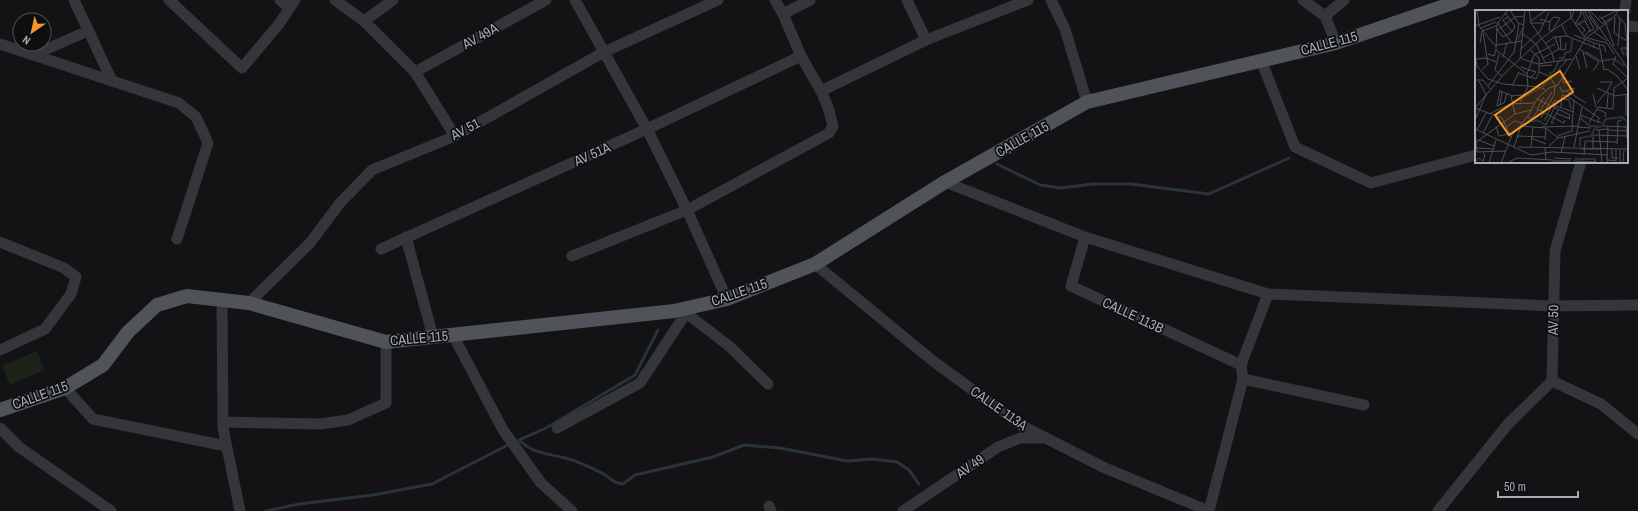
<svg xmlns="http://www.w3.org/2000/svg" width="1638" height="511" viewBox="0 0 1638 511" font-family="'Archivo Narrow',sans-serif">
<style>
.pitch{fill:#1b231b}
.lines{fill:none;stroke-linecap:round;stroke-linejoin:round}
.stream{stroke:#293439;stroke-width:3}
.minor{stroke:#34363a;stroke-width:11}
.major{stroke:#505359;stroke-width:14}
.labels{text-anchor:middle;stroke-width:3.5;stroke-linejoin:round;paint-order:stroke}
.street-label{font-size:14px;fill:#a4acb6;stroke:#0e0e10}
.inset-river{fill:none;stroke:#293439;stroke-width:2}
.inset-road{fill:none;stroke:#4d5055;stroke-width:1}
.view{fill:#f79629;fill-opacity:0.15;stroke:#f79629;stroke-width:2}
.inset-edge{fill:none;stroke:#a4acb6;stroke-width:2}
</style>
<rect width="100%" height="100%" fill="#131315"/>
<polygon class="pitch" points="37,351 44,370 10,385 2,366"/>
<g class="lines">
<g class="stream">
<polyline points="997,164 1040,185 1061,188 1093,184 1131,184 1209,194 1289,158"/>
<path d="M658,330L635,375L546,428L519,440C534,454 546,453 565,458C577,461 590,467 602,473C612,478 610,482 623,484L635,475L713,457L744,445L780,448L847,461L873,459L897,462L909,470L919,484"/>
<polyline points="266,511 299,504 373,495 432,484 506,446"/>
</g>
<g class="minor">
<polyline points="74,0 112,81"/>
<polyline points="169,0 242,68 279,24 295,0"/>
<polyline points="280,0 289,8"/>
<polyline points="335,0 364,21 415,72 455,136"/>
<polyline points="575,0 647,129 687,210 727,299"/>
<polyline points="907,0 926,40"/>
<polyline points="1051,0 1065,29 1087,102"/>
<polyline points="1303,0 1325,16 1336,43"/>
<polyline points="1625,11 1626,0"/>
<polyline points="783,14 810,0"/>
<polyline points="1325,16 1344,0"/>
<polyline points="364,21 393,0"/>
<polyline points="1627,26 1638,27"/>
<polyline points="0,44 179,103 196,117 208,143 177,239"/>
<polyline points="33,55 88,31"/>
<polyline points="1261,60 1295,147 1371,183 1476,155"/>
<polyline points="415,72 546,0"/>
<polyline points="821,91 926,40 1028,0"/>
<polyline points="1581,162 1555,251 1552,381 1601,404 1638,434"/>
<polyline points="945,182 1085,237 1268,294 1553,306 1638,305"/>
<polyline points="406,237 433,337"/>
<polyline points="1085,237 1071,286 1241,365"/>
<polyline points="0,242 64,268 76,277 71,294 45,329 0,350"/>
<polyline points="381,249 647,129 801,56"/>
<polyline points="572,256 687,210 829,133 833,126 828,107 821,91 801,56 783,14 775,0"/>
<polyline points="815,264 933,361 1022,426 1105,468 1209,511"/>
<polyline points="222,301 223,428 240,511"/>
<polyline points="249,303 310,243 340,203 372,170 455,136 604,52 718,0"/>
<polyline points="686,313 729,346 768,384"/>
<polyline points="453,335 503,430 541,483 572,511"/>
<polyline points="1243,379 1364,405"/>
<polyline points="65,388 93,419 226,446"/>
<polyline points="223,422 320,424 348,420 386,403 386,342"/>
<polyline points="0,428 19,447 111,511"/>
<polyline points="557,428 640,383 690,307"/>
<polyline points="769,506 771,511"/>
<polyline points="903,511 998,447 1020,438 1042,438"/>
<polyline points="1209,511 1243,379 1241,365 1268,294"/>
<polyline points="1438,511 1508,424 1552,381"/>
</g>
<polyline class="major" points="0,410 65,388 103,365 128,332 157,305 187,296 249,303 386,342 674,311 727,299 815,264 945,182 1087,102 1336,43 1462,0"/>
</g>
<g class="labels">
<g class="street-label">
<text transform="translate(480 36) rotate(-29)" y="5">AV 49A</text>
<text transform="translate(1329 43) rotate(-15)" y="5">CALLE 115</text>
<text transform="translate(465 129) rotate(-28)" y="5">AV 51</text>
<text transform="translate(1022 139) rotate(-29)" y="5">CALLE 115</text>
<text transform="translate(592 154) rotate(-24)" y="5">AV 51A</text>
<text transform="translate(739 292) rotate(-19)" y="5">CALLE 115</text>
<text transform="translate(1133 315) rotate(25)" y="5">CALLE 113B</text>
<text transform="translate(1553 320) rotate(-89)" y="5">AV 50</text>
<text transform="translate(419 338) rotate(-5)" y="5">CALLE 115</text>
<text transform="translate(40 395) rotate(-20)" y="5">CALLE 115</text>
<text transform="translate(999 408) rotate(35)" y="5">CALLE 113A</text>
<text transform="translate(970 466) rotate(-34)" y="5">AV 49</text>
</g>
</g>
<g transform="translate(1475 10)">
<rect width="153" height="153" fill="#131315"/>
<path class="inset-river" d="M56,11L71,0M101,15L111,10L107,1M43,29L48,18M111,42L126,51L139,49L149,56M84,48H89L90,43L96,41L97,29M76,67L75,63L79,61L84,51M67,77L75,68M49,87L65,78M105,108L115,116H123M57,112L62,110L71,115M82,126L97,121L98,116M105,136V128L116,126L120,118L127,116L131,109L147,107L153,112"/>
<path class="inset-road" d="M2,0L4,16L21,37M33,0L22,14L21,40L52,64M35,0L43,13L49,15M54,0L56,13H68M95,0L96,8L110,28M109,0L119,19L114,22M112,0L153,59M114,0L127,13H131M142,5L150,14L152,31M114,6L123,19M33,7L28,10L37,22M124,7L127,8L143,0M140,7L139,23L152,31L151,44L153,48M127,8L130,12L136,8M65,9L74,12L79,7L85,8L77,21L74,20L75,11M22,12L36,32M56,13L77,43L79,51M100,14L106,4L105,0M104,14L110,20L107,24M131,14L139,36M87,15L92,26M0,16L25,7M6,18L21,12M21,18L28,27L37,22L40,16L30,3M23,20L40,7L49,6M119,22L132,31M48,24L61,34L70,52M99,25L119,33V38M80,27L84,39M85,27L86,39M109,27L115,20L110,11M112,28L132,33L139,44M5,33L7,21L21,16M71,33L79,27L92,26L124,39M120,33L129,36L131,42M124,34L129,60L132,59L142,66L153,80M21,35L47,31M143,36L145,8M46,39L65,21L74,2M104,39L124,52L118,61M55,40L64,48V62L61,69M108,42L112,58M13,44L19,46L21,40M24,44L20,60L27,66M149,45L146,38H152M101,46L105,59M141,46L138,54L153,68M28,47L32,33M68,48L84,39L90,40L91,33M1,49L2,56L13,69L28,74L64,77L71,80M1,49L12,48L21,52M45,49L50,0M47,49L63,54L97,49M65,56L77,55M46,57L61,62L56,67M7,60L13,54L8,23M83,60L93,49M64,62L74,66L81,76M43,63L61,69M88,68V73L97,71M0,70H8L15,79M4,71L11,85M125,72H137L131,83M13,76L39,42L44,14M37,76L44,62M85,77L87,82L100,78M122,78L140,86L153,84M25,80L22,96L29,93L32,83M25,81L38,86M92,81L111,93M118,84L121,97M151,84V105L153,106M69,87L62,99L89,113L90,110M62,89L95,105L94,109M87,89L94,90L96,99M45,92L53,77L52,64L59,45L80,34M122,93L130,83M25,95L27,82M81,96L99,102M86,97L87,85L92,86L124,108L123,113M0,98L27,108L36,127M0,98L11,85M132,98L133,84M122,99L131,103L130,107M65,101L77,82M81,103L95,109M14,104L35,94L59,93M40,104L36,86L49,85M105,105L126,113M53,107L57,109L63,100M66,108L79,85L80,76M0,110L11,85L30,63L67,28L97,7L99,0M69,111L80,90M79,113H76L83,100M114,113L123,97L138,99L139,78L153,68M71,115L83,90M151,115L153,137M21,116L24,126L33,124M45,116L71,118L83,128L115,121M97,116L99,90M128,116L151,117M32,117L39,111L47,113M66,117L103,116M103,117L116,118M0,119L56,145L77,142L133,145M0,119L2,142L30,141M2,120L11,103M121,120L133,119M124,120L127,153M133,120L151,121M8,123L17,106M42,126L70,127M56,128L71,134M3,130L19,136M70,130L71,118M0,133L40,104L56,100M142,134L143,111L147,110M74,136L83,128M39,137L46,116M43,137L153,139M56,137L58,117M70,137L71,150M99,137L107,97M2,138L18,139M105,139H127M118,139V125L152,126M137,139V148H141V139M86,143L90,127M109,145L110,131L142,132M79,148L96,149M100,149H120V152M132,150L141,151V148H143M78,151H96M98,151L121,152M0,152L4,148L8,151L10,145L8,143M145,152V139M148,152L149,139M14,153L21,130M26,153L37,125L53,106L62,89L74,78L83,75L111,28L137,9L144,0M32,153L42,148L78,150M132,153L133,116"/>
<path class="view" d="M85,61L98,82L34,125L20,105Z"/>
<rect width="153" height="153" class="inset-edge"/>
</g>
<g transform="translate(32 32) rotate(214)"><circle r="19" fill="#0e0e10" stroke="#4a4d52"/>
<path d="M0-3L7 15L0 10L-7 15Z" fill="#f79629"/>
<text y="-6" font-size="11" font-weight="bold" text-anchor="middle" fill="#a4acb6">N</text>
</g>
<path d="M1498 491v6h80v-6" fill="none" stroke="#a4acb6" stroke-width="2"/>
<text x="1504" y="491" font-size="12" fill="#a4acb6" stroke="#0e0e10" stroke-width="3" paint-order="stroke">50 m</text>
</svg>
